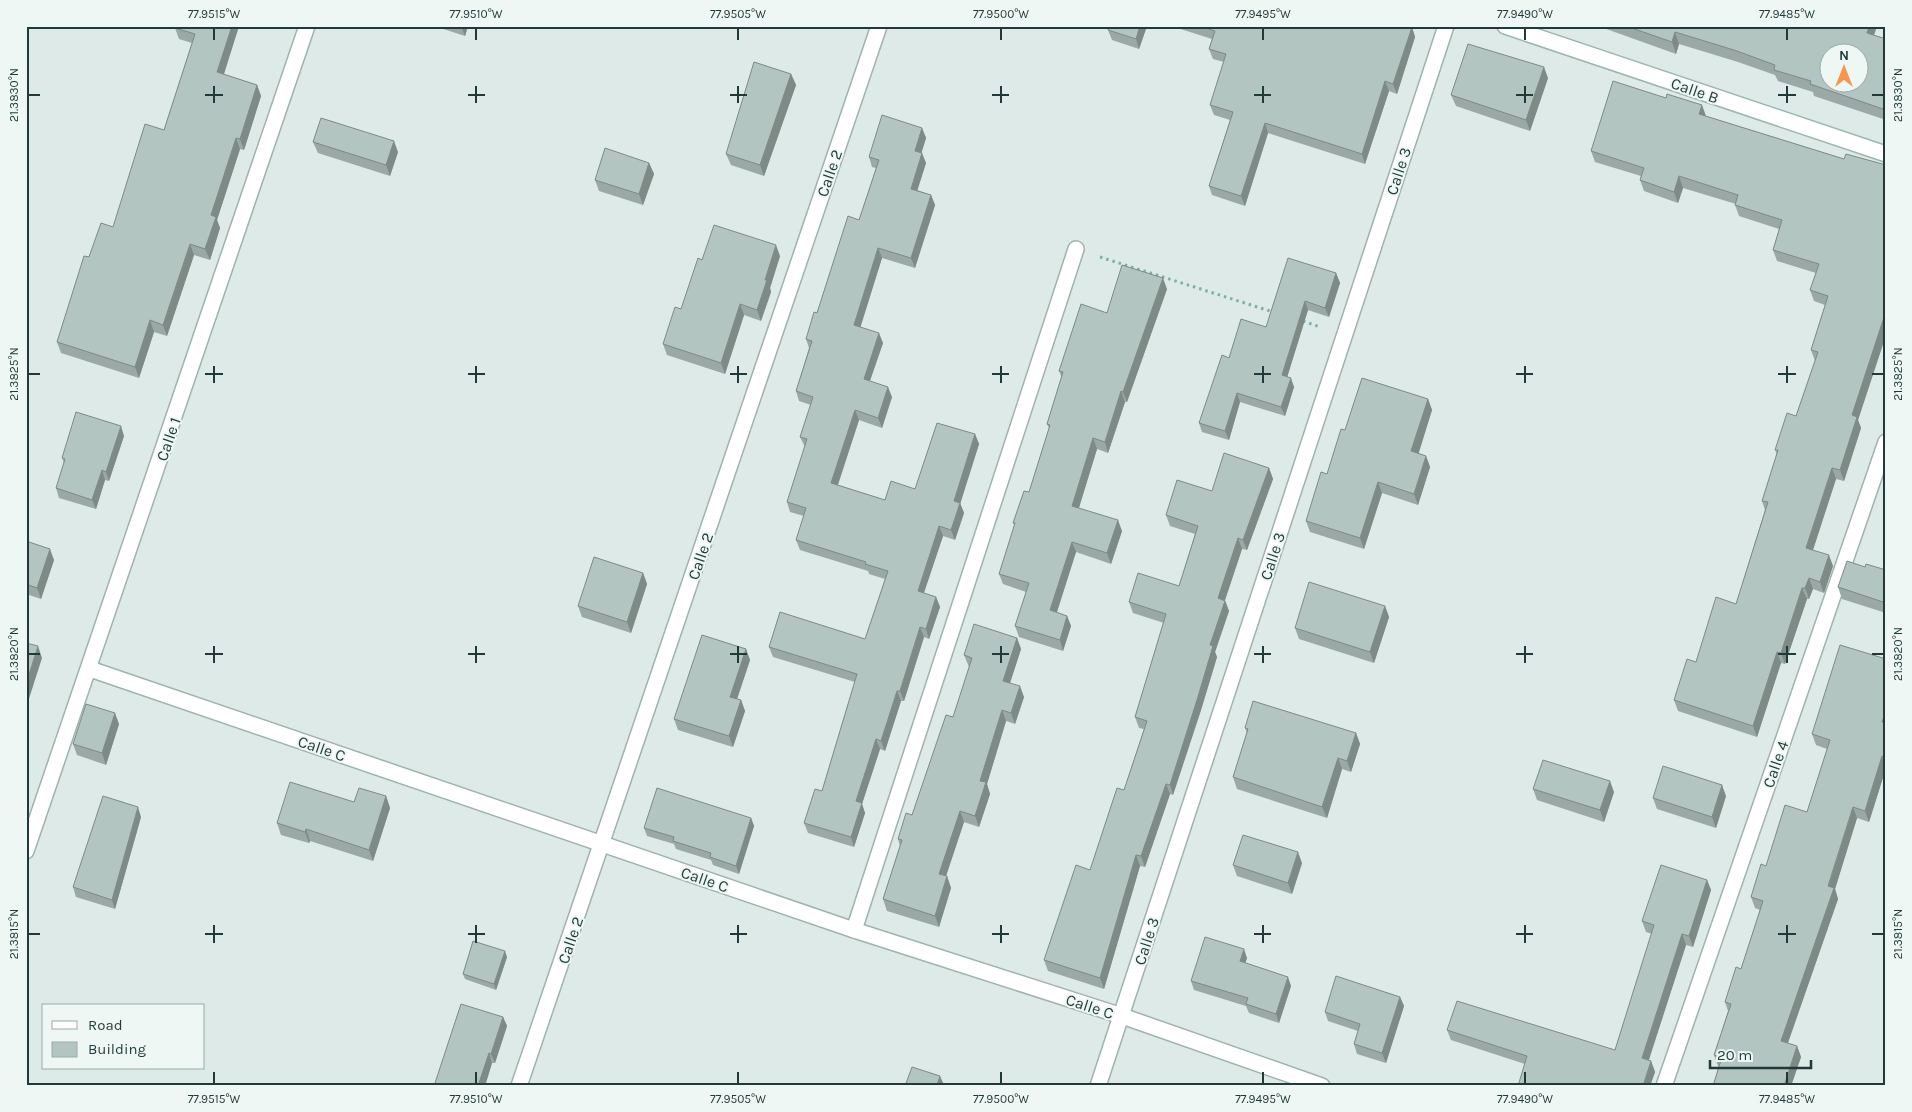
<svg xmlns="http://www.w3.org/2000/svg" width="1912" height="1112" viewBox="0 0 1912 1112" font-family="Karla,sans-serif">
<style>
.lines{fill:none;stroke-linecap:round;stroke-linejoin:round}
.street-casing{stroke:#a0b2af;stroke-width:18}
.secondary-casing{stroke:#9cb6b1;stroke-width:18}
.path{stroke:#7cafa8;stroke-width:3;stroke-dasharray:2.5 4;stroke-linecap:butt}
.street{stroke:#fff;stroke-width:15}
.secondary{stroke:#fff;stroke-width:15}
.wall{fill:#9aa9a5}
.shaded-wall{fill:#7d8a86}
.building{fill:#b3c5c0;stroke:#7d8a86;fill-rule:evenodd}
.ticks{fill:none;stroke:#1f3a38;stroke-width:2}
.labels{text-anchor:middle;stroke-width:4;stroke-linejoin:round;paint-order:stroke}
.street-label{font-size:16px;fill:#1f3a38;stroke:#eef7f4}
.neatline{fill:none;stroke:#1f3a38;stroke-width:2}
.ticks-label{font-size:12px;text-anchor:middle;fill:#1f3a38}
</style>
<rect width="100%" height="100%" fill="#ddeae7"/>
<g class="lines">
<g class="street-casing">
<g id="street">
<polyline points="90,669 854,930 1122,1016 1322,1086"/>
<polyline points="26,851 307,26"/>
<polyline points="854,930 1076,249"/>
<polyline points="519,1086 879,26"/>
<polyline points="1098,1086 1446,26"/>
<polyline points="1664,1086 1886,442"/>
</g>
</g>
<g class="secondary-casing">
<polyline id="secondary" points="1505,26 1886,154"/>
</g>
<g class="path">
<polyline points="1100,257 1273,312"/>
<polyline points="1303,321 1320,327"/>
</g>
<use href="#street" class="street"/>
<use href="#secondary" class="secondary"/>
</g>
<g class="wall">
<polygon points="175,26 239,26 224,74 257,85 261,96 244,150 240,149 217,220 220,228 210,260 194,255 167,336 154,332 139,378 61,353 57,342 89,257 113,227 164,130 192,43 179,39 175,28"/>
<polygon points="434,26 468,26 465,36"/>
<polygon points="1109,26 1147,26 1139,49 1112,40 1108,30"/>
<polygon points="1171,26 1409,26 1412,27 1415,37 1397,94 1389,91 1365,164 1268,133 1245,206 1212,195 1209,186 1230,120 1214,115 1210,105 1224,62 1213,59 1209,49 1212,39"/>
<polygon points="1598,26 1877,26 1874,35 1886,39 1886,120 1814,96 1813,92 1778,81 1775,75 1738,62 1679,44 1676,54"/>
<polygon points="791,74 796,85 764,176 731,165 726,154"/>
<polygon points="1548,78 1530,131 1456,106 1451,95"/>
<polygon points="1666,98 1706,116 1844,159 1886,165 1886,335 1858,420 1861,428 1844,481 1836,479 1813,550 1833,566 1824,593 1813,589 1809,599 1807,599 1785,664 1781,663 1757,737 1678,711 1674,700 1696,662 1736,604 1765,510 1762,501 1777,454 1775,450 1796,416 1815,361 1811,350 1825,305 1814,301 1810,290 1816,273 1777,261 1773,250 1779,229 1739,216 1735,205 1736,204 1683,188 1678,203 1644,191 1640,180 1641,176 1595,162 1591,151"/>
<polygon points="922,128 926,138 921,153 926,163 917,190 931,195 935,205 915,268 882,258 860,327 883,343 870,381 892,397 882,428 859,420 838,485 885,500 915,489 975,434 979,444 960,503 964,513 955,540 943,536 924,593 936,597 940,607 929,639 924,637 904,701 901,701 885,751 880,749 862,804 865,813 854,847 808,833 804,823 822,791 855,682 773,657 769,647 865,639 885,579 869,574 868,571 800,550 796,540 804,516 790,512 787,502 805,447 800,437 811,405 799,401 796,391 809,348 806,339 859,220 876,168 872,167 869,157"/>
<polygon points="313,142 398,152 390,176 318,153"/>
<polygon points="649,163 654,174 643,205 599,191 595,180"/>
<polygon points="780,256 770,288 771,292 761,321 744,315 725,374 667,355 663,344 681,309 702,260"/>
<polygon points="1336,273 1340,283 1329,317 1308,310 1287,377 1294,387 1285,416 1240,402 1229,440 1202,432 1199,423 1229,358 1266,327"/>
<polygon points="1167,289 1127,402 1125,402 1108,453 1097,449 1079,508 1122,531 1111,564 1076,552 1057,612 1067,616 1071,626 1063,651 1019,637 1015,626 1026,592 1003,584 999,574 1015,526 1013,523 1029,492 1049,428 1047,424 1062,378 1059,371 1107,313"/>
<polygon points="1428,399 1432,410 1418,453 1426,456 1430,467 1418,505 1382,493 1364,549 1310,532 1306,521 1327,474 1345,430"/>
<polygon points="124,436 109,481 105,480 96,509 59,498 56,488 64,463 62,458"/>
<polygon points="1269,468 1273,479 1247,550 1242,549 1225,600 1229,611 1215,652 1217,657 1201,710 1173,795 1170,794 1145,867 1140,866 1104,989 1048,971 1044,960 1090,870 1124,790 1144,729 1139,728 1135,717 1164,623 1133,613 1129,602 1179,586 1195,534 1170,526 1166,515 1212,491"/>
<polygon points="26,541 54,560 41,599 26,594"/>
<polygon points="1865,567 1886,570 1886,613 1842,599 1838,587"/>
<polygon points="643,573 647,584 631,633 582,617 578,606"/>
<polygon points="1385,606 1389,617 1374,663 1299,639 1295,628"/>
<polygon points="1017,638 1021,649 1010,683 1024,697 1015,724 1006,721 987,784 990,794 979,827 964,822 946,876 947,876 951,888 939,927 887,911 883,899 900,846 898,839 912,815 953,717 969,667 964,655"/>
<polygon points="746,649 750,660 737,699 741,700 745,711 733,747 678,730 674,719"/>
<polygon points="1886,659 1886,768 1869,822 1857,818 1835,889 1838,899 1788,1043 1797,1046 1801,1057 1791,1086 1713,1086 1719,1066 1718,1066 1714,1055 1728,1011 1725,1002 1741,969 1760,910 1755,908 1751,897 1766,866 1807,812 1827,749 1816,745 1812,734"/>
<polygon points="119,724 106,765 77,755 73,744"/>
<polygon points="1245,728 1356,733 1360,744 1351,772 1342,769 1327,818 1237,789 1233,777 1247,733"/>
<polygon points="1533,789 1614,792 1604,822 1537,800"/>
<polygon points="386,796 390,808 373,861 310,841 309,843 281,835 277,823 354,802"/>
<polygon points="1726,796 1716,828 1657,809 1653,798"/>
<polygon points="141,817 115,909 76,897 73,887"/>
<polygon points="751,818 754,826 739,874 713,865 711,860 676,849 674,844 647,836 644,828"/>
<polygon points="1302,863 1292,894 1237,876 1233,865"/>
<polygon points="1707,880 1711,890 1693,947 1686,945 1648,1061 1651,1061 1655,1072 1650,1086 1518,1086 1525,1064 1451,1040 1447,1030 1615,1050 1652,934 1646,932 1642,921"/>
<polygon points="507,957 496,990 465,979 463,974"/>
<polygon points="1247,958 1245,963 1291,986 1279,1023 1249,1013 1246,1006 1194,990 1191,981"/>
<polygon points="1400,997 1404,1006 1386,1063 1357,1054 1354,1044 1358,1031 1328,1021 1325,1012"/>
<polygon points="503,1017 507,1026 495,1063 492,1063 485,1086 434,1086"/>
</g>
<g class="shaded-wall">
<polygon points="232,26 239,26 221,83 217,72"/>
<polygon points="461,26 468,26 465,36"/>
<polygon points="1140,26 1147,26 1139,49 1136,39"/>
<polygon points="1869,26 1877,26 1871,44 1867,33"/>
<polygon points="1412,27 1415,37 1397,94 1393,84"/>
<polygon points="1675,32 1679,44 1676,54 1672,42"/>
<polygon points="1544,67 1548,78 1530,131 1526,120"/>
<polygon points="791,74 796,85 764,176 760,165"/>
<polygon points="1385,81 1389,91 1365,164 1362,154"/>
<polygon points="257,85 261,96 244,150 240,139"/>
<polygon points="1702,105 1706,116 1699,114"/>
<polygon points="1265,123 1268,133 1245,206 1241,196"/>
<polygon points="922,128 926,138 919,161 915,151"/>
<polygon points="236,138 240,149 217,220 220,228 210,260 205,249 211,215"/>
<polygon points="394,141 398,152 390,176 386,165"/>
<polygon points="922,153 926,163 915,198 911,189"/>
<polygon points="649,163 654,174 643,205 639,194"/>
<polygon points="1679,176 1683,188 1678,203 1674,192"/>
<polygon points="931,195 935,205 915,268 911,258"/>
<polygon points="190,244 194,255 167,336 163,325"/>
<polygon points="776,245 780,256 770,288 771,292 761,321 757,310 765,280"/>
<polygon points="878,248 882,258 858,335 854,325"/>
<polygon points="1336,273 1340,283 1329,317 1325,308"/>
<polygon points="1163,278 1167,289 1127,402 1123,392"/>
<polygon points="1305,301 1308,310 1285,384 1282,375"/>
<polygon points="740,304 744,315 725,374 721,363"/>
<polygon points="1885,314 1886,335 1858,420 1861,428 1844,481 1840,470 1852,415"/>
<polygon points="150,320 154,332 139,378 135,367"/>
<polygon points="879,333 883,343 867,389 864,379"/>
<polygon points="1291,378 1294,387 1285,416 1281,407"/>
<polygon points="888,387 892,397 882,428 878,418"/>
<polygon points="1121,391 1125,402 1108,453 1105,442"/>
<polygon points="1237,393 1240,402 1229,440 1225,431"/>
<polygon points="1428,399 1432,410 1416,462 1411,451"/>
<polygon points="855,410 859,420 835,493 831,483"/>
<polygon points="121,426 124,436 109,481 106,472"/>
<polygon points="975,434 979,444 958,511 954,501"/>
<polygon points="1093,438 1097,449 1076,517 1072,506"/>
<polygon points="1426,456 1430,467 1418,505 1414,494"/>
<polygon points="1269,468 1273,479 1247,550 1243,540"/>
<polygon points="1832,468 1836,479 1810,559 1806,548"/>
<polygon points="102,470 105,480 96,509 92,500"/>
<polygon points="1378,482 1382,493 1364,549 1360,538"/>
<polygon points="960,503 964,513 955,540 951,530"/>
<polygon points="1118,520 1122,531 1111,564 1107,553"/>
<polygon points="939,526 943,536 921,601 918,591"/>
<polygon points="1238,538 1242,549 1222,609 1218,598"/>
<polygon points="1072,542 1076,552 1054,621 1050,610"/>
<polygon points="50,549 54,560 41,599 37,588"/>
<polygon points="1829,555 1833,566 1824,593 1820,582"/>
<polygon points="643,573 647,584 631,633 627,622"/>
<polygon points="1809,578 1813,589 1809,599 1805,588"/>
<polygon points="1802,588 1807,599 1785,664 1781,653"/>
<polygon points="936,597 940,607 929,639 926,629"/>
<polygon points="1225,601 1229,611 1215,652 1217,657 1201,710 1173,795 1170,785 1210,645"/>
<polygon points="1385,606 1389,617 1374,663 1370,652"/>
<polygon points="1067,616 1071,626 1063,651 1060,640"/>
<polygon points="920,627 924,637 904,701 900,691"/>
<polygon points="1017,638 1021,649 1007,692 1003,681"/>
<polygon points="38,646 42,658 26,708 26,684"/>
<polygon points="746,649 750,660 734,708 730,697"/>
<polygon points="1777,652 1781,663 1757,737 1753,726"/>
<polygon points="1020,686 1024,697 1015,724 1011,713"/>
<polygon points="897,691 901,701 885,751 881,741"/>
<polygon points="741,700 745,711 733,747 729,736"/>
<polygon points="1002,710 1006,721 987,784 990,794 979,827 975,816 980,781"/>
<polygon points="1886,711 1886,731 1882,722"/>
<polygon points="115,713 119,724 106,765 102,753"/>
<polygon points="1356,733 1360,744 1351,772 1347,761"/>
<polygon points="876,739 880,749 862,804 865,813 854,847 851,837 856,801"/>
<polygon points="1882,756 1886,768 1869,822 1865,811"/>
<polygon points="1338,758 1342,769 1327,818 1322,807"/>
<polygon points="1610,781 1614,792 1604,822 1600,810"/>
<polygon points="1166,784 1170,794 1145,867 1141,856"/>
<polygon points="1722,785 1726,796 1716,828 1712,817"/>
<polygon points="386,796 390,808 373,861 369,850"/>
<polygon points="138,807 141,817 115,909 112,900"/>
<polygon points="1853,807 1857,818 1835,889 1838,899 1785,1051 1781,1041"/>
<polygon points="960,811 964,822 943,885 939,874"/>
<polygon points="751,818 754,826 739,874 736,866"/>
<polygon points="306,829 310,841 309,843 305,832"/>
<polygon points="1298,852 1302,863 1292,894 1288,883"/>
<polygon points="1136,855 1140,866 1104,989 1100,978"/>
<polygon points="947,876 951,888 939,927 935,916"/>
<polygon points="1707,880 1711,890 1693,947 1689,936"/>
<polygon points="1682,934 1686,945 1646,1069 1642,1058"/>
<polygon points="1244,949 1247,958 1243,970 1240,961"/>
<polygon points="505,951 507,957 496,990 494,984"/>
<polygon points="1288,977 1291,986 1279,1023 1276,1014"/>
<polygon points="1400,997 1404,1006 1386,1063 1382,1053"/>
<polygon points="503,1017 507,1026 495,1063 491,1054"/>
<polygon points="1797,1046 1801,1057 1791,1086 1784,1086"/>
<polygon points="489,1053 492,1063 485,1086 478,1086"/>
<polygon points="1651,1061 1655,1072 1650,1086 1643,1086"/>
<polygon points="940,1076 944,1085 944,1086 938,1086 937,1085"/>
</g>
<g class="building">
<polygon points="175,26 232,26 217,72 257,85 240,139 236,138 211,215 216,217 205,249 190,244 163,325 150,320 135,367 57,342 84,256 89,257 101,223 113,227 145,124 164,130 195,34 175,28"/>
<polygon points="1109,26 1140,26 1136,39 1108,30"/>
<polygon points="1199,26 1409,26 1412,27 1393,84 1385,81 1362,154 1265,123 1241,196 1209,186 1233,112 1210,105 1226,54 1209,49 1215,31"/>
<path d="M1626,26H1869L1867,33L1886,39V110L1810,84L1811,81L1774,70L1775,65L1734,50L1675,32L1672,42ZM1830,52H1860V82H1830Z"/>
<polygon points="1468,44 1544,67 1526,120 1451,95"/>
<polygon points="754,62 791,74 760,165 726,154"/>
<polygon points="1613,81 1666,98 1667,94 1702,105 1699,114 1844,159 1846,154 1886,165 1886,314 1885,314 1852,415 1857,417 1840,470 1832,468 1806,548 1829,555 1820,582 1809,578 1805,588 1802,588 1781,653 1777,652 1753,726 1674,700 1687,659 1696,662 1716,597 1736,604 1768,502 1762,501 1778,450 1775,450 1787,413 1796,416 1818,352 1811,350 1828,296 1810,290 1819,264 1773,250 1782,220 1735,205 1738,195 1679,176 1674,192 1640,180 1644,168 1591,151"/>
<polygon points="882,115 922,128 915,151 922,153 911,189 931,195 911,258 878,248 854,325 879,333 864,379 888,387 878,418 855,410 831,483 885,500 891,481 915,489 937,423 975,434 954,501 960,503 951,530 939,526 918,591 936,597 926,629 920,627 900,691 897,691 881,741 876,739 856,801 862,803 851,837 804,823 815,789 822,791 857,674 769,647 780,612 865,639 888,571 865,564 866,562 796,540 806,508 787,502 807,439 800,437 813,397 796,391 812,341 806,339 814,312 817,313 848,216 859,220 879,160 869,157"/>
<polygon points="321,118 394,141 386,165 313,142"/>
<polygon points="605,148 649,163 639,194 595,180"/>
<polygon points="714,225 776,245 765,280 767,280 757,310 740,304 721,363 663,344 675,307 681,309 698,258 702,260"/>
<polygon points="1288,258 1336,273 1325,308 1305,301 1282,375 1291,378 1281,407 1237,393 1225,431 1199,423 1222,355 1229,358 1241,319 1266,327"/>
<polygon points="1122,265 1163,278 1123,392 1121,391 1105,442 1093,438 1072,506 1118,520 1107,553 1072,542 1050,610 1067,616 1060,640 1015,626 1029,583 999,574 1015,523 1013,523 1024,491 1029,492 1050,425 1047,424 1063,372 1059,371 1081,304 1107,313"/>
<polygon points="1362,378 1428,399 1411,451 1426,456 1414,494 1378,482 1360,538 1306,521 1321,472 1327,474 1341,429 1345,430"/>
<polygon points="76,412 121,426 106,472 102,470 92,500 56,488 65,459 62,458"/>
<polygon points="1224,453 1269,468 1243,540 1238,538 1218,598 1225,601 1210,645 1213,646 1197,700 1170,785 1166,784 1141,856 1136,855 1100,978 1044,960 1076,865 1090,870 1117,788 1124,790 1147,721 1135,717 1166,614 1129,602 1138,573 1179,586 1198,526 1166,515 1177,480 1212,491"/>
<polygon points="26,541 50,549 37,588 26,584"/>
<polygon points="594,557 643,573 627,622 578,606"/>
<polygon points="1847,561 1865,567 1866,564 1886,570 1886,603 1838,587"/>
<polygon points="1309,582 1385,606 1370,652 1295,628"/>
<polygon points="974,624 1017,638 1003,681 1020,686 1011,713 1002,710 980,781 986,782 975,816 960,811 939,874 947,876 935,916 883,899 902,840 898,839 906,813 912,815 946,715 953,717 972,658 964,655"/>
<polygon points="702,635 746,649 730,697 741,700 729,736 674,719"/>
<polygon points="26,643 38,646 26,684"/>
<polygon points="1840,645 1886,659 1886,711 1882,722 1886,723 1886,757 1882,756 1865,811 1853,807 1828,886 1834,888 1781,1041 1797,1046 1784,1086 1713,1086 1722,1057 1714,1055 1731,1004 1725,1002 1736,967 1741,969 1763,901 1751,897 1761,864 1766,866 1785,805 1807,812 1830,740 1812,734"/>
<polygon points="1253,701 1356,733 1347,761 1338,758 1322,807 1233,777 1248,729 1245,728"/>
<polygon points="86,704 115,713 102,753 73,744"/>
<polygon points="1543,760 1610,781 1600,810 1533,789"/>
<polygon points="1663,766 1722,785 1712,817 1653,798"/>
<polygon points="290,782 354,802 359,788 386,796 369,850 306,829 305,832 277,823"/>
<polygon points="657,788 751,818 736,866 710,857 711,853 673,841 674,837 644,828"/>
<polygon points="103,796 138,807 112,900 73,887"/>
<polygon points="1243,835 1298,852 1288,883 1233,865"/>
<polygon points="1661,865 1707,880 1689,936 1682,934 1642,1058 1651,1061 1643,1086 1518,1086 1527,1056 1447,1030 1457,1001 1615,1050 1654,925 1642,921"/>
<polygon points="1205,937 1244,949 1240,961 1288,977 1276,1014 1246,1004 1248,998 1191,981"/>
<polygon points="473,941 505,951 494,984 463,974"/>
<polygon points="1336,976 1400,997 1382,1053 1354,1044 1360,1024 1325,1012"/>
<polygon points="461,1004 503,1017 491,1054 489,1053 478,1086 434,1086"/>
<polygon points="912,1067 940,1076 937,1085 941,1086 905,1086"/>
</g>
<path class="ticks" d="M214,28V40M476,28V40M738,28V40M1001,28V40M1263,28V40M1525,28V40M1787,28V40M214,86V103M476,86V103M738,86V103M1001,86V103M1263,86V103M1525,86V103M1787,86V103M28,95H40M205,95H223M468,95H485M730,95H747M992,95H1009M1254,95H1271M1516,95H1533M1778,95H1796M1872,95H1884M214,366V383M476,366V383M738,366V383M1001,366V383M1263,366V383M1525,366V383M1787,366V383M28,374H40M205,374H223M468,374H485M730,374H747M992,374H1009M1254,374H1271M1516,374H1533M1778,374H1796M1872,374H1884M214,646V663M476,646V663M738,646V663M1001,646V663M1263,646V663M1525,646V663M1787,646V663M28,654H40M205,654H223M468,654H485M730,654H747M992,654H1009M1254,654H1271M1516,654H1533M1778,654H1796M1872,654H1884M214,925V943M476,925V943M738,925V943M1001,925V943M1263,925V943M1525,925V943M1787,925V943M28,934H40M205,934H223M468,934H485M730,934H747M992,934H1009M1254,934H1271M1516,934H1533M1778,934H1796M1872,934H1884M214,1072V1084M476,1072V1084M738,1072V1084M1001,1072V1084M1263,1072V1084M1525,1072V1084M1787,1072V1084"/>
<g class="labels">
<g class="street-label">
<text transform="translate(1695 90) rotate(19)" y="6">Calle B</text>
<text transform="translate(1398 171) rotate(-72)" y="6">Calle 3</text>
<text transform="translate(829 173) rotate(-71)" y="6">Calle 2</text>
<text transform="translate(168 439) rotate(-71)" y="6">Calle 1</text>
<text transform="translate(700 556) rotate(-71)" y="6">Calle 2</text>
<text transform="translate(1272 556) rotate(-72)" y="6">Calle 3</text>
<text transform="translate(322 748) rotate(19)" y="6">Calle C</text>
<text transform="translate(1775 764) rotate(-71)" y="6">Calle 4</text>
<text transform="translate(705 879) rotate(19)" y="6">Calle C</text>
<text transform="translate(570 940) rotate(-71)" y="6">Calle 2</text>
<text transform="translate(1146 941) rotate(-72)" y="6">Calle 3</text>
<text transform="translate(1090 1006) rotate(18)" y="6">Calle C</text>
</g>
</g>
<rect width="1912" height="1112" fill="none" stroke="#eef7f4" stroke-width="55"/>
<rect x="42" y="1004" width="162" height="65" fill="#eef7f4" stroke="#9baba9"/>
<rect x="52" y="1021" width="25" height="8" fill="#ffffff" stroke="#9baba9"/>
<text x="88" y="1030" font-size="15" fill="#1f3a38">Road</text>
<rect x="52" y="1042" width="25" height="15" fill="#b3c5c0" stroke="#9baba9"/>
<text x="88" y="1054" font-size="15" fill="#1f3a38">Building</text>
<g transform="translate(1844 68)"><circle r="24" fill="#eef7f4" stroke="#9baba9"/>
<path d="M0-4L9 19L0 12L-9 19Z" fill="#f7974e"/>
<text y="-8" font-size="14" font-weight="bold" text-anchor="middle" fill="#1f3a38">N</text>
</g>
<path d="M1710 1060v8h101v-8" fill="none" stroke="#1f3a38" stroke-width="2.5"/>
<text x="1717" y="1060" font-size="15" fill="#1f3a38" stroke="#eef7f4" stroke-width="4" paint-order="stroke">20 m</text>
<rect x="28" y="28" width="1856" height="1056" class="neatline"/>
<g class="ticks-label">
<text x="214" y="18">77.9515°W</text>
<text x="476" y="18">77.9510°W</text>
<text x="738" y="18">77.9505°W</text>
<text x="1001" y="18">77.9500°W</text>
<text x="1263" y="18">77.9495°W</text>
<text x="1525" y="18">77.9490°W</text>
<text x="1787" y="18">77.9485°W</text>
<text transform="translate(14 95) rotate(-90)" y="4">21.3830°N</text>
<text transform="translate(1898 95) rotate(-90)" y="4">21.3830°N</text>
<text transform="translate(14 374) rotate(-90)" y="4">21.3825°N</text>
<text transform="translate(1898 374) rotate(-90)" y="4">21.3825°N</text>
<text transform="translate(14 654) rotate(-90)" y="4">21.3820°N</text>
<text transform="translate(1898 654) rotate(-90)" y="4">21.3820°N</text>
<text transform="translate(14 934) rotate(-90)" y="4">21.3815°N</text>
<text transform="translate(1898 934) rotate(-90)" y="4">21.3815°N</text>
<text x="214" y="1103">77.9515°W</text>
<text x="476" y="1103">77.9510°W</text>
<text x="738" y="1103">77.9505°W</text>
<text x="1001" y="1103">77.9500°W</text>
<text x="1263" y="1103">77.9495°W</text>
<text x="1525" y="1103">77.9490°W</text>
<text x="1787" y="1103">77.9485°W</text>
</g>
</svg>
